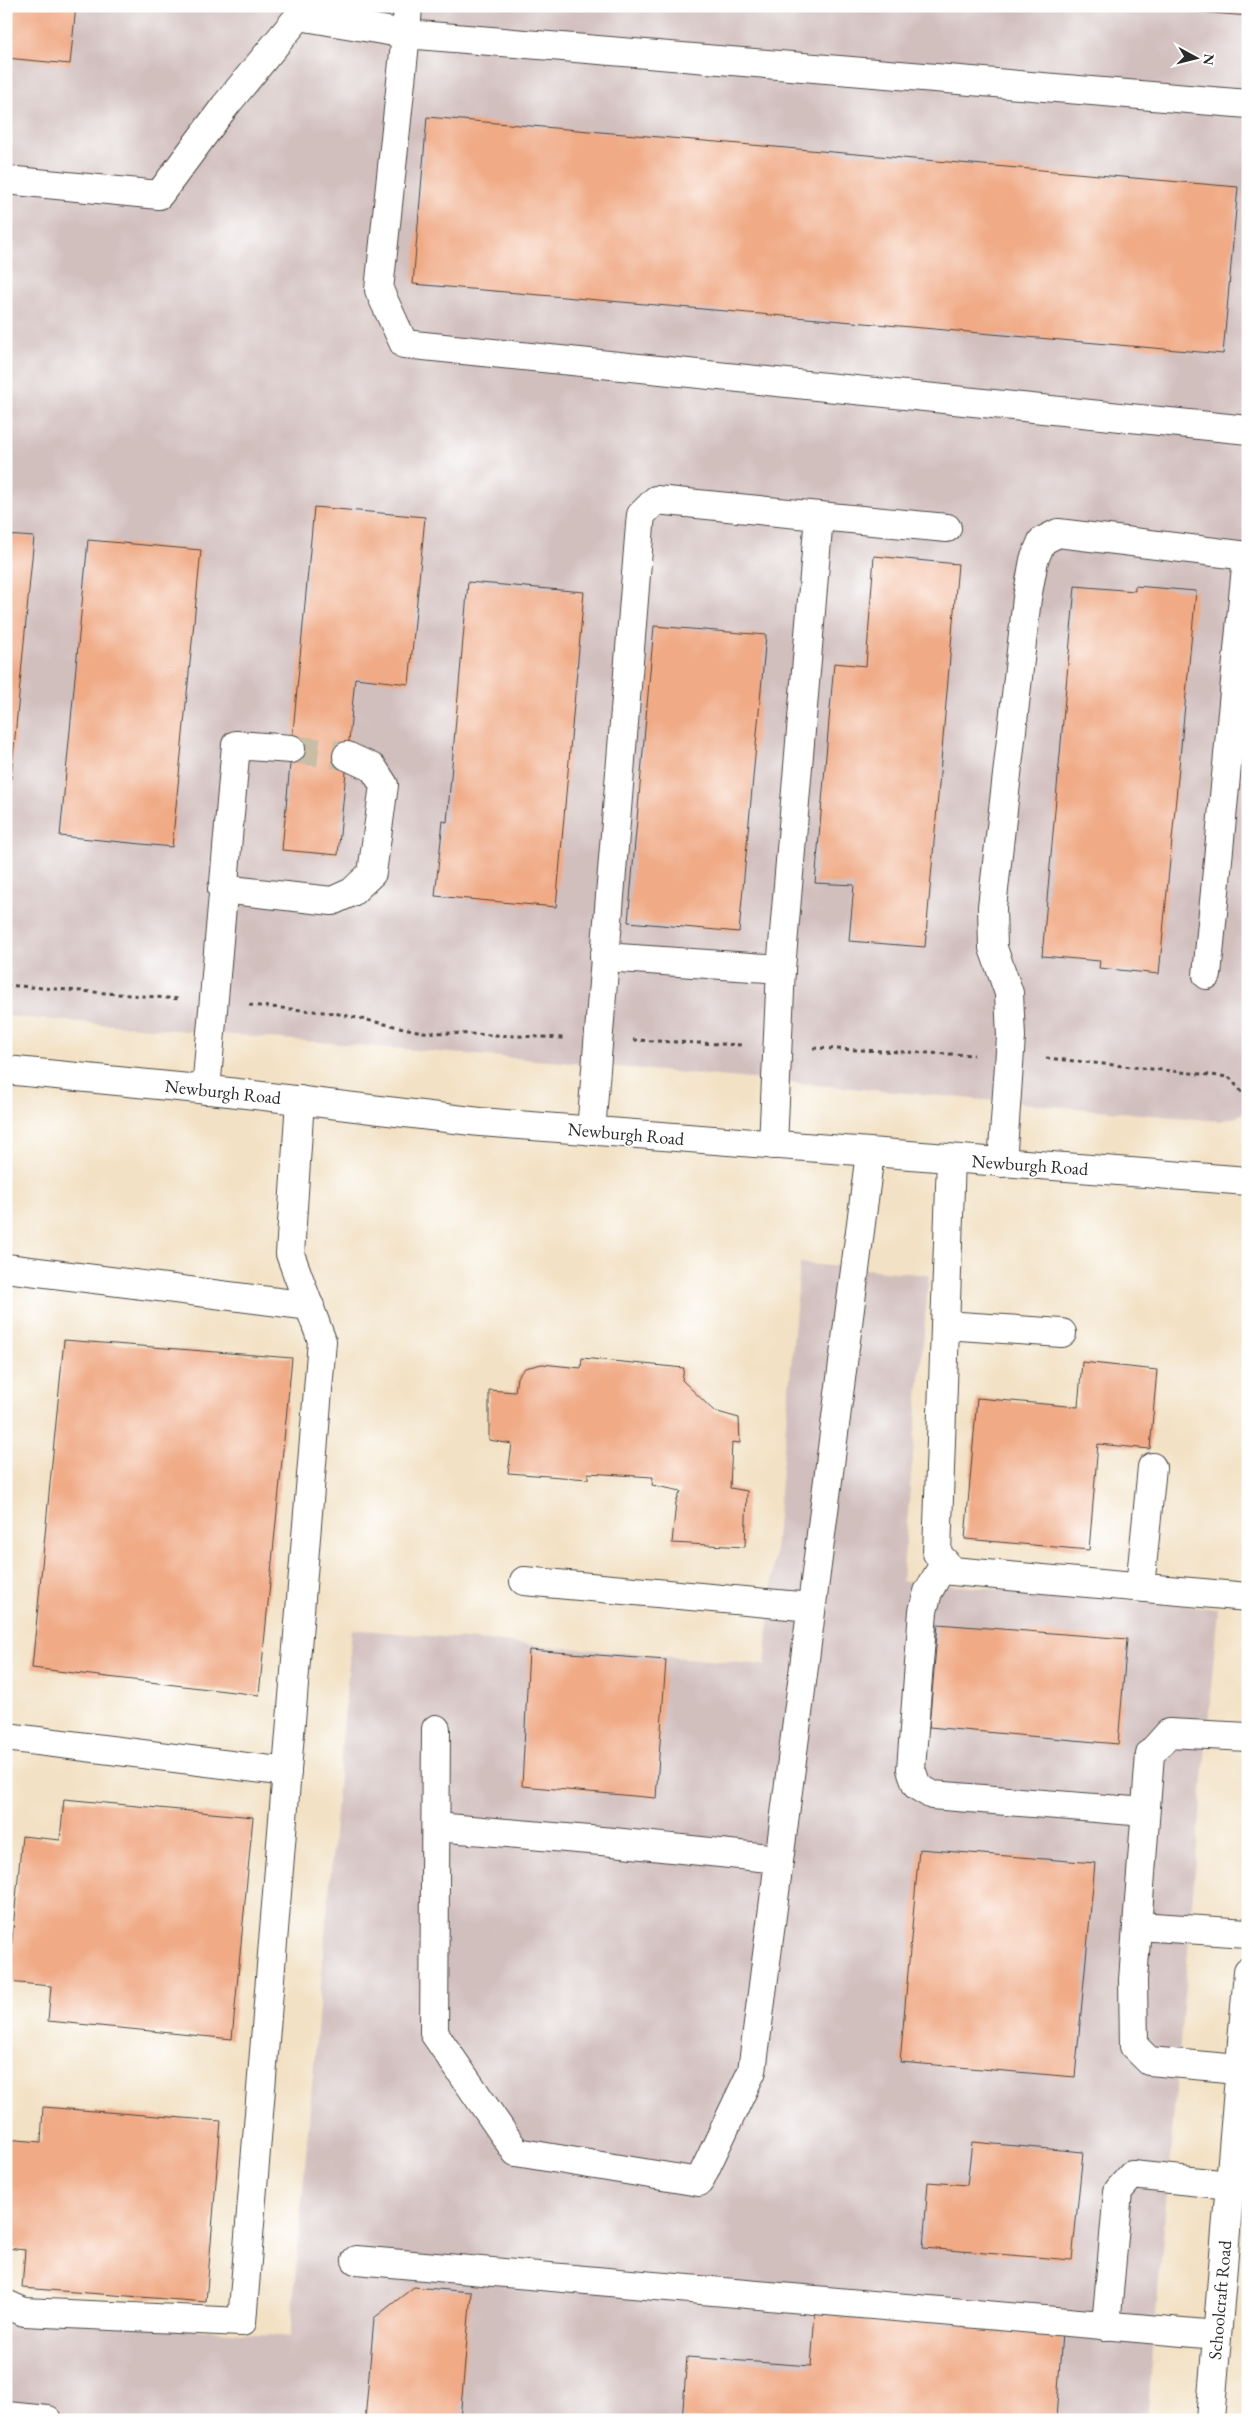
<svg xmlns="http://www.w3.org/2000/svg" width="1254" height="2426" viewBox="0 0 1254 2426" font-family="'EB Garamond',serif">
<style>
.industrial{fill:#d1bfbe}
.building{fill:#f0aa86}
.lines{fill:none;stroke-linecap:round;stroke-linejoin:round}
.minor-tunnel{stroke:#cabda5;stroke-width:28;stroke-dasharray:28 14;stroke-linecap:butt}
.minor-casing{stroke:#494642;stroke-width:30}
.major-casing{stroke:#494642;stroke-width:30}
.path{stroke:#494642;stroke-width:3;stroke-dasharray:4 4;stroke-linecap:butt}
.minor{stroke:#fff;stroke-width:28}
.major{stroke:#fff;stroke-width:28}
.labels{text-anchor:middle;stroke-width:4;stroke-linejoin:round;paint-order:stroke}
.street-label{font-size:18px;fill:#2b2b2b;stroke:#fff}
</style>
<rect width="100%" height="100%" fill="#fff"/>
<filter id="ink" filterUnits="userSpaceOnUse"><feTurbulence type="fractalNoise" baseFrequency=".02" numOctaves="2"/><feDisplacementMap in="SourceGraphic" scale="10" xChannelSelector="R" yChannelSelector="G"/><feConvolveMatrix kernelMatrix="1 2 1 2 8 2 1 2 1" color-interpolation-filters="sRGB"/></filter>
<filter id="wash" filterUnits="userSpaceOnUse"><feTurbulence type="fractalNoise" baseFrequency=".0096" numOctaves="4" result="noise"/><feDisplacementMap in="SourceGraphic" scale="20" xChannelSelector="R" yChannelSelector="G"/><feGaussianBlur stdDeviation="1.12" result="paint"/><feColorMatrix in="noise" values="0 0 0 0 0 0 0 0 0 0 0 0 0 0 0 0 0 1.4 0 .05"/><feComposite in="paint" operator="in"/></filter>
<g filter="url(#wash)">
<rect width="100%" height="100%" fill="#f2e1c4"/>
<g class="industrial">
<polygon points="6,6 1248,6 1248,1109 1237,1117 1219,1121 572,1063 6,1016"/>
<polygon points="800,1263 929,1275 902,1581 1218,1608 1147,2420 6,2420 6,2312 290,2337 352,1629 765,1665"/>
</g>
<g id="blocks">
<g class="building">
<polygon points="6,6 76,6 70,64 6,58"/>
<polygon points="1152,6 1248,6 1248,16 1152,8"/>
<polygon points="427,117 1238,187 1223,354 413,284"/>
<polygon points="314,507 425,517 409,684 355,678 338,855 282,850"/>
<polygon points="6,535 34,537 11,779 6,779"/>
<polygon points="88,540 201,550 172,847 60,836"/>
<polygon points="874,556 958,564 925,947 849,941 854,885 815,883 834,663 866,666"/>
<polygon points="468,582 584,592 556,907 435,896 443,821 447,822"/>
<polygon points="1075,586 1135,591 1135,586 1196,591 1159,974 1099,968 1100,961 1042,956"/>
<polygon points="654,626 766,635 739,932 628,922"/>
<polygon points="64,1340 292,1358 259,1695 32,1668"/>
<polygon points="582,1358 684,1368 682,1380 714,1411 739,1418 740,1443 732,1442 730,1488 747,1491 745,1547 672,1543 676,1502 681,1491 652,1485 653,1477 588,1473 588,1479 508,1473 512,1444 489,1440 489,1390 515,1392 517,1377 525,1368 542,1364 581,1368"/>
<polygon points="1082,1362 1157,1370 1150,1449 1098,1444 1089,1550 965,1539 977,1398 1078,1407"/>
<polygon points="938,1624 1127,1639 1118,1744 929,1727"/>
<polygon points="529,1650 666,1660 656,1798 522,1786"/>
<polygon points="64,1799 253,1817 232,2039 48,2021 51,1986 8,1982 22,1836 60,1840"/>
<polygon points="919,1849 1095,1863 1075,2077 900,2062"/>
<polygon points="43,2107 221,2121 206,2302 22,2288 25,2250 6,2248 6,2139 41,2142"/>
<polygon points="972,2142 1083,2152 1072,2260 923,2248 928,2182 967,2185"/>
<polygon points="414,2287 471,2292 460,2420 365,2420 374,2318"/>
<polygon points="815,2313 1062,2332 1056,2420 682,2420 687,2357 811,2366"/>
</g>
</g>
</g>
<g filter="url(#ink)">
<use href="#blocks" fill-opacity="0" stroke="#494642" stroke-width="1"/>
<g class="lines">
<polyline class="minor-tunnel" points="291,749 347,756"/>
<g class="minor-casing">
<g id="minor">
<polyline points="299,16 406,34 408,6"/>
<polyline points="1248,104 406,34 379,290 404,344 1248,430"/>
<polyline points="6,180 159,195 225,106 299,16"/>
<polyline points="819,516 947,528"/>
<polyline points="222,889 332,901 352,892 372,873 384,785 373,768 347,756"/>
<polyline points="604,957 781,969"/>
<polyline points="1207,975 1247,556"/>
<polyline points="206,1090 236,745 291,749"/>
<polyline points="591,1131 640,525 641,515 656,500 819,516 781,969 773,1145"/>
<polyline points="951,1159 937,1553 952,1571 1248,1597"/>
<polyline points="1002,1163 1011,1037 1009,993 993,948 992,907 1027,598 1034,560 1042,541 1058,533 1248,556"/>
<polyline points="6,1268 310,1306"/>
<polyline points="945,1325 1062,1333"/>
<polyline points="945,1562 928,1592 923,1611 911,1769 917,1786 932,1795 1145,1812"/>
<polyline points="524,1581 811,1607"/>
<polyline points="1140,1587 1152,1467"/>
<polyline points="436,1729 434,2033 516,2152 699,2182 752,2071 870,1153"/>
<polyline points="6,1737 287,1772"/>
<polyline points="436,1827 613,1842 779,1859"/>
<polyline points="1137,1926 1248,1933"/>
<polyline points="1239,2069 1149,2061 1134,2046 1133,1980 1150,1754 1169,1733 1248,1737"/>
<polyline points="356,2260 1217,2335"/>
<polyline points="6,2304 24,2312 242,2322 322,1341 290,1254 300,1100"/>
<polyline points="1106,2326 1118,2191 1132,2175 1230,2185"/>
<polyline points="6,2416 48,2420"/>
</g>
</g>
<g class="major-casing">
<g id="major">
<polyline points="6,1070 229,1092 480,1122 1248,1181"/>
<polyline points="1210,2420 1248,1971"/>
</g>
</g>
<g class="path">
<polyline points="6,985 180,999"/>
<polyline points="249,1005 334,1013 422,1032 565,1038"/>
<polyline points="633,1040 742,1045"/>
<polyline points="813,1048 974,1055"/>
<polyline points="1046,1058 1229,1077 1248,1099"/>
</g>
<use href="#minor" class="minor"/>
<use href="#major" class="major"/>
</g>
</g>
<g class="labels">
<g class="street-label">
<text transform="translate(223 1092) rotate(6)" y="6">Newburgh Road</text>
<text transform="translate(626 1134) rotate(5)" y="6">Newburgh Road</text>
<text transform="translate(1030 1165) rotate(4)" y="6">Newburgh Road</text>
<text transform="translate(1220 2300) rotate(-85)" y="6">Schoolcraft Road</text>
</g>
</g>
<rect width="1254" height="2426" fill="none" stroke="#fff" stroke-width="25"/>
<g transform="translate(1196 58) rotate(97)" stroke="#ffffff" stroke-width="4" paint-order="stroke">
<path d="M0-4L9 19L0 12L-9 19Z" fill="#2b2b2b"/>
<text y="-8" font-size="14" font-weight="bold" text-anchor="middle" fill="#2b2b2b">N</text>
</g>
</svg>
